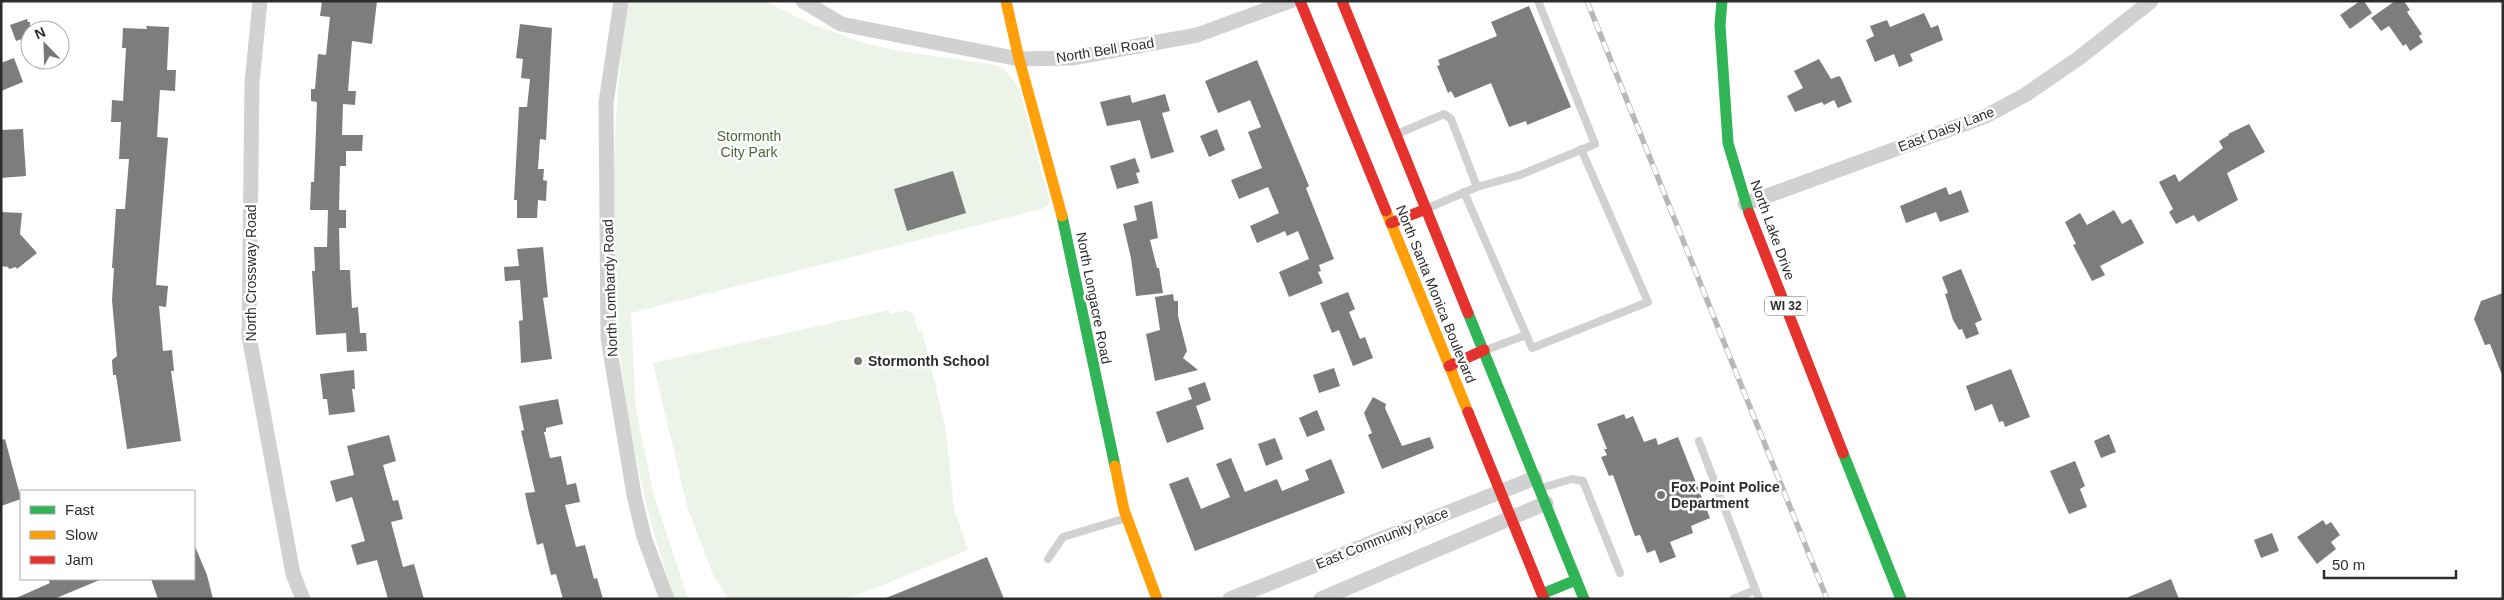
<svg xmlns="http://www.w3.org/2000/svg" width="2504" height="600" viewBox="0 0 2504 600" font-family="Helvetica,sans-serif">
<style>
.green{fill:#eef3ea}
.building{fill:#7d7d7d}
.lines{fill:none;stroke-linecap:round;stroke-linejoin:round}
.lane{stroke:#d1d1d1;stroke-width:8}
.street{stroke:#d1d1d1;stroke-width:15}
.fast{stroke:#30b455;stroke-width:11}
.slow{stroke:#ff9f0a;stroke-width:11}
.jam{stroke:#e5322d;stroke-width:11}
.rail-casing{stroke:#b8b8b8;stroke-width:5.5}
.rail{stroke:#fff;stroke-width:4;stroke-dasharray:11;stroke-linecap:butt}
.poi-dot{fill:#767676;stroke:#fff;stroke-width:2}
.labels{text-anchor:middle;stroke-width:5;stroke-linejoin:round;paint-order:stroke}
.shield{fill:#fff;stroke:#6b6b6b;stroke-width:1}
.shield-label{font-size:12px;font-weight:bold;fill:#2c2c2c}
.street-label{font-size:14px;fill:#2c2c2c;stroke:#fff}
.park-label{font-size:14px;fill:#4c663a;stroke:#fff}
.poi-label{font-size:14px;font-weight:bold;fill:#2c2c2c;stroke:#fff;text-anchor:start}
</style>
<rect width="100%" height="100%" fill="#fff"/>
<g class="green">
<path d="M627,1H765L811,24L864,43L893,50L996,65L1004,69L1019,88L1050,203L1042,209L631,313L636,410L653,492L688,599H675C663,563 651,527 643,490C605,326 607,167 627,1Z"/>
<polygon points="889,310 890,314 907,310 914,315 918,332 922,331 946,429 954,509 968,550 848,599 729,599 714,577 687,506 653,363"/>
</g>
<g class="building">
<polygon points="322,1 377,1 372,44 352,41 348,91 356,91 355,105 343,104 342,135 363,135 362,151 346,151 346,166 340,166 339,210 346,210 346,228 339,228 340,270 350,270 352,308 358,307 360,333 366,333 367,351 347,352 346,333 316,335 312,271 315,271 314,247 327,247 328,210 310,210 311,182 314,182 317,102 311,101 311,89 315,89 318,54 326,55 330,17 320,16"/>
<polygon points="2360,1 2364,1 2372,13 2350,29 2340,15"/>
<polygon points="2395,1 2404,1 2410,10 2407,12 2422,34 2419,36 2423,42 2410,51 2406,44 2403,46 2389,26 2381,31 2371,18"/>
<polygon points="1529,6 1571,107 1527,125 1526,121 1509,127 1491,83 1455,98 1451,91 1448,93 1437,66 1440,65 1438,60 1497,36 1491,22"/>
<polygon points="1924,13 1931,28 1938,25 1943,40 1910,54 1913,61 1899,67 1894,54 1875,62 1866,40 1874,36 1870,26 1887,20 1890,27"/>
<polygon points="27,19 28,22 30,22 30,36 16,41 10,25"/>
<polygon points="520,24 552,28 546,140 540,139 538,169 544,169 543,180 547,181 546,201 538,200 537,218 517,218 517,200 514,200 519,107 527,107 530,79 521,78 523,59 516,58"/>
<polygon points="146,26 169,27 167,70 176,70 175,91 160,90 157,137 168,138 156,285 168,286 166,307 159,306 163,351 172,350 174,371 171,371 181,441 127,449 116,375 113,375 112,360 117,356 112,300 114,268 112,268 116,209 125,209 129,159 119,159 121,122 111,122 112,100 123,101 126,48 122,48 123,28 147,29"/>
<polygon points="14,58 23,82 1,91 1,63"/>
<polygon points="1819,59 1831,79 1839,76 1841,78 1852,102 1838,108 1834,100 1824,105 1822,102 1795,112 1787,96 1803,88 1794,71"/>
<polygon points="1257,60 1309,186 1306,188 1334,259 1319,265 1321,271 1318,272 1323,283 1289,297 1279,272 1309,259 1298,231 1287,236 1285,231 1257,243 1250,226 1279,213 1268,187 1239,199 1231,180 1262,168 1248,132 1261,127 1250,100 1218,113 1205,81"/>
<polygon points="1165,94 1170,111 1162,113 1174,152 1151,159 1140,120 1107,126 1100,102 1130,95 1132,103"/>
<polygon points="2249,124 2265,152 2227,173 2238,200 2198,222 2194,215 2176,224 2169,212 2173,209 2159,182 2175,174 2179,182 2223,148 2219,141 2229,135 2228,134"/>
<polygon points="23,129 26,176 1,178 1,130"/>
<polygon points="1217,129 1225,150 1209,157 1200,136"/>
<polygon points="1135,158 1140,172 1136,173 1139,183 1117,189 1110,166"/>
<polygon points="953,171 966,213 907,231 894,189"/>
<polygon points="1946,187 1949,195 1961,190 1969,212 1940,222 1936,212 1906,223 1900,206"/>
<polygon points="1152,201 1158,238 1150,240 1157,268 1159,268 1163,293 1136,296 1131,258 1123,224 1137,220 1134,206"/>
<polygon points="2114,210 2122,224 2131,219 2144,243 2100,266 2105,275 2092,281 2073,245 2076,244 2065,222 2080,213 2087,225"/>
<polygon points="1,212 22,213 20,234 37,253 17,269 16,267 9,269 8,267 1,266"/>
<polygon points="543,247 548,297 543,298 552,359 521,363 519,321 523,320 520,280 505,281 504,267 519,266 517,249"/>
<polygon points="1961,269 1982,320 1975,323 1979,334 1966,339 1962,329 1959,330 1953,320 1945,294 1948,293 1942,277"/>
<polygon points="1348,292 1355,309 1349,312 1360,339 1365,337 1373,358 1353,366 1339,330 1332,333 1320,303"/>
<polygon points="2503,293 2503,375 2502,375 2490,344 2485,345 2474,319 2481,301"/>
<polygon points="1173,294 1174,301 1178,301 1178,316 1187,351 1183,358 1198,370 1155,381 1146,334 1160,330 1155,297"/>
<polygon points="1334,368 1340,386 1319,393 1313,375"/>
<polygon points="2011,369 2030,417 2005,427 2003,421 1999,422 1992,404 1975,411 1966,386"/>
<polygon points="354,370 355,389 352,389 355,412 329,415 327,399 323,399 320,374"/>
<polygon points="1205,382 1211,400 1196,406 1204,429 1167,443 1156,412 1192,399 1188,388"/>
<polygon points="1373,397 1386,404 1385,408 1402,446 1430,437 1434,448 1382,469 1368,435 1372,433 1364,413"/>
<polygon points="558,399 563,424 546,428 546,432 544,432 550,458 561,456 567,485 576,483 580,502 565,505 576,547 585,545 594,579 597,578 603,599 563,599 556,574 551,575 543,543 537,545 528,508 525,493 535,492 521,431 524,430 519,406"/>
<polygon points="1317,410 1325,430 1307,437 1299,418"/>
<polygon points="1624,414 1626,419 1633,416 1644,442 1656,438 1658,445 1678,437 1710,518 1691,526 1693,533 1670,542 1676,557 1660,563 1655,550 1647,553 1640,535 1635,536 1613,475 1609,476 1601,457 1607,455 1604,449 1607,449 1597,424"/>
<polygon points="2109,434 2116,452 2101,458 2094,441"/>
<polygon points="389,435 396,461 383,465 393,501 398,500 403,519 391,522 403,567 414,564 424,599 388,599 377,560 357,565 351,545 365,541 352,497 336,502 330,481 354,475 347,446"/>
<polygon points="1275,438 1283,459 1266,466 1258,444"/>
<polygon points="5,439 21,499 1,506 1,440"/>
<polygon points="1231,458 1245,492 1277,479 1282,491 1309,480 1305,470 1331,459 1345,493 1195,551 1169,484 1188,477 1201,509 1230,497 1216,464"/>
<polygon points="2075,461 2085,486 2080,489 2087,507 2069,514 2050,471"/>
<polygon points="2323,520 2326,525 2331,522 2340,535 2331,542 2336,549 2317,564 2297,537"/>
<polygon points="2272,533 2279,551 2261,558 2254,540"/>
<polygon points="194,544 207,575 213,599 158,599 151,579 194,579"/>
<polygon points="987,557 1004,599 886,599 886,598"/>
<polygon points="48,579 102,579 54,599 14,599 50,583"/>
<polygon points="2171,579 2179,599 2124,599"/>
</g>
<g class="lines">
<g class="lane">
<polyline points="1397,134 1444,114 1451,119 1477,187 1428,208"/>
<polyline points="1477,187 1520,175 1595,144 1538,1"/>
<polyline points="1464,192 1532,348 1648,302 1581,149"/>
<polyline points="1486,350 1526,335"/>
<polyline points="1699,441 1759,599"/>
<polyline points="1541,488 1572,479 1583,481 1620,573"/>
<polyline points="1048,559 1063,537 1126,518"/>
<polyline points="1733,599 1755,590"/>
</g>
<g class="street">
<polyline points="260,1 252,83 249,336 293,574 303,599"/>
<polyline points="621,1 606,103 608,338 634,495 644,537 667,599"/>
<polyline points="803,1 841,24 1019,59 1072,58 1197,35 1290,1"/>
<polyline points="1745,204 1986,116 2025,95 2079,58 2151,1"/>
<polyline points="1230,599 1535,478"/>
<polyline points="1321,599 1546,503"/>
</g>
<g class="fast">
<polyline points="1722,1 1720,25 1728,143 1749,213"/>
<polyline points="1062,216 1115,466"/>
<polyline points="1468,313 1584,599"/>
<polyline points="1843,453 1901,599"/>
<polyline points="1542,594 1576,580"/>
</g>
<g class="slow">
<polyline points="1006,1 1019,59 1062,216"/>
<polyline points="1386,211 1468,412"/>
<polyline points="1115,466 1124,510 1157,599"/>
</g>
<g class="jam">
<polyline points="1300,1 1386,211"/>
<polyline points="1342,1 1468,313"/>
<polyline points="1749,213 1843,453"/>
<polyline points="1391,223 1426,209"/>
<polyline points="1449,366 1484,350"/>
<polyline points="1468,412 1544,599"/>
</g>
<g class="rail-casing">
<polyline id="rail" points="1587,1 1827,599"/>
</g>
<use href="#rail" class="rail"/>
</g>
<g class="poi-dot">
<circle cx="858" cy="361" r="5"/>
<circle cx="1661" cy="495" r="5"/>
</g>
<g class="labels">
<rect class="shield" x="1765" y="296.5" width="42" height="19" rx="4"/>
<g class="shield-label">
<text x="1786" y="310">WI 32</text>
</g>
<g class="street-label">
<text transform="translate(1105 50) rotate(-9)" y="5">North Bell Road</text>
<text transform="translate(1946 129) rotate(-21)" y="5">East Daisy Lane</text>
<text transform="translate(1773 230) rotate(70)" y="5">North Lake Drive</text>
<text transform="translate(251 273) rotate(-90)" y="5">North Crossway Road</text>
<text transform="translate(610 288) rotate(-92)" y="5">North Lombardy Road</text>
<text transform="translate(1436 294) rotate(68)" y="5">North Santa Monica Boulevard</text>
<text transform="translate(1094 298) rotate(79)" y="5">North Longacre Road</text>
<text transform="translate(1382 538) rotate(-22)" y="5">East Community Place</text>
</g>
<g class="park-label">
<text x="749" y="141">Stormonth<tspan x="749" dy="16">City Park</tspan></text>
</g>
<g class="poi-label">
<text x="868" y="366">Stormonth School</text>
<text x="1671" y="492">Fox Point Police<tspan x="1671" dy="16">Department</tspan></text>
</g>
</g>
<rect width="2504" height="600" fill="none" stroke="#2c2c2c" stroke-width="5"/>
<rect x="20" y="490" width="175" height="90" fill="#ffffff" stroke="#ababab"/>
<rect x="30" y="506" width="25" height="8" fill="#30b455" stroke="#ababab"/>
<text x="65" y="515" font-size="15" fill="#2c2c2c">Fast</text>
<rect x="30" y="531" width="25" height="8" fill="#ff9f0a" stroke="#ababab"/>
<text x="65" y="540" font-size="15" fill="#2c2c2c">Slow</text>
<rect x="30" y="556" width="25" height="8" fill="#e5322d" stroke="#ababab"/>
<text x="65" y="565" font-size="15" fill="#2c2c2c">Jam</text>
<g transform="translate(45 45) rotate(337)"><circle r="24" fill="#ffffff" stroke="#ababab"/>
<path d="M0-4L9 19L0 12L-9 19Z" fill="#767676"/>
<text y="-8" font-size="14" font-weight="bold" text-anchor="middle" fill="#2c2c2c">N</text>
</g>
<path d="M2324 570v8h132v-8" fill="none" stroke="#2c2c2c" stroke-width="2.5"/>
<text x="2332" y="570" font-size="15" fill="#2c2c2c" stroke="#ffffff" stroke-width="4" paint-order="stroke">50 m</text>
</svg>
